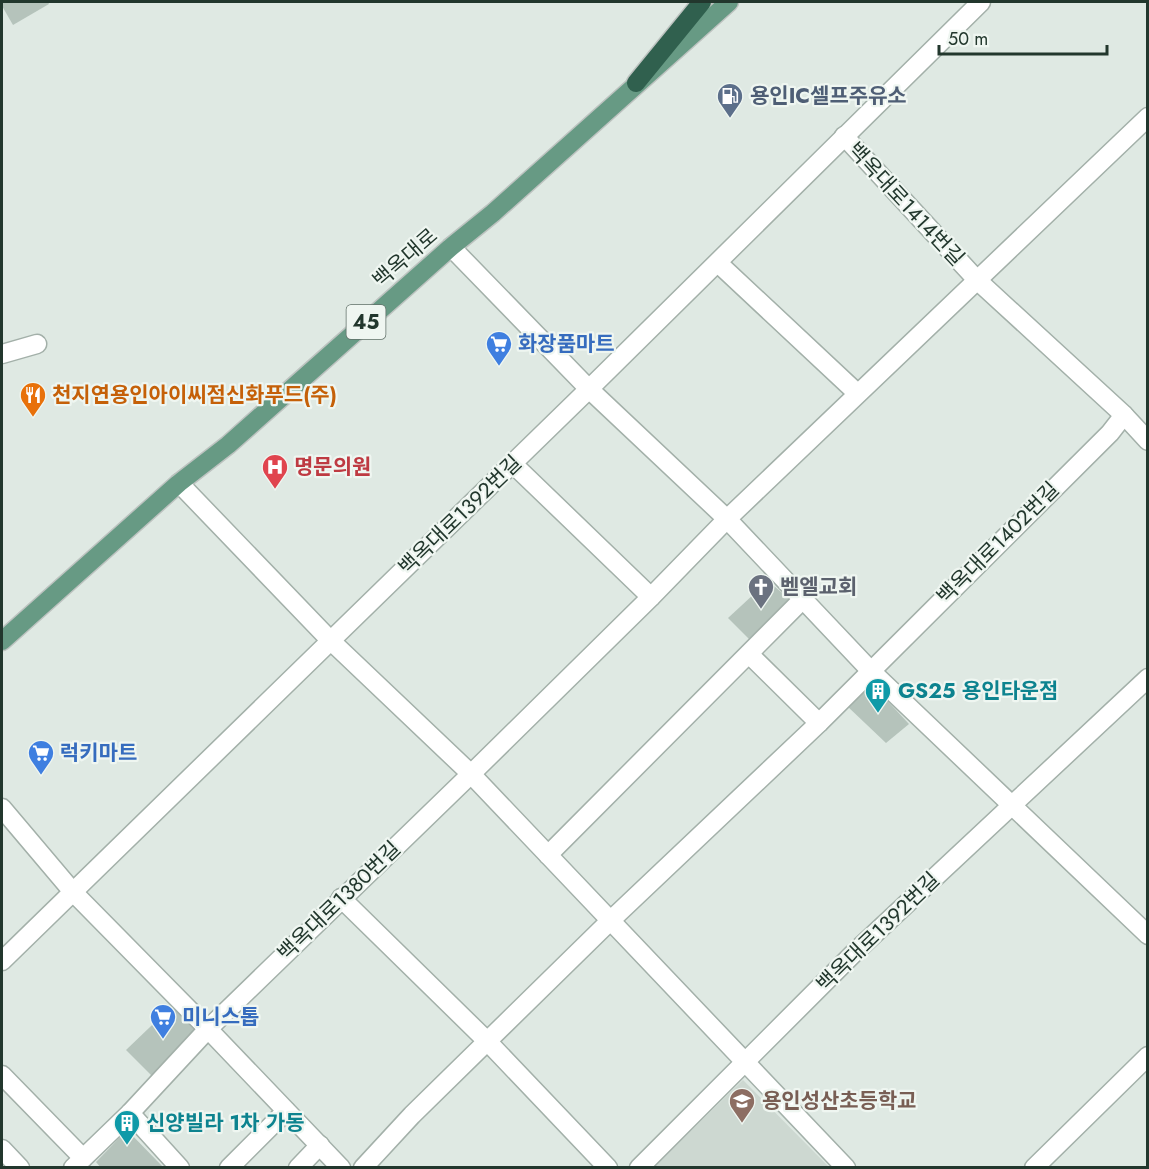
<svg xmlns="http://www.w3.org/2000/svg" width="1149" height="1169" viewBox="0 0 1149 1169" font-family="Jost,'Noto Sans KR',sans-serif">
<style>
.built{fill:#cdd8d1}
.building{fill:#b5c3bb}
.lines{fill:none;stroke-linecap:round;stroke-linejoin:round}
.minor-casing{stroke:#a3b0a9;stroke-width:21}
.major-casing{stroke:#bdc3c0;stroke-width:21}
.highway-casing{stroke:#bdc3c0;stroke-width:21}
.minor{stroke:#fff;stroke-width:18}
.major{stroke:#679a84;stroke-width:18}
.highway{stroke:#30604e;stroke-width:18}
.labels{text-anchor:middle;stroke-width:4.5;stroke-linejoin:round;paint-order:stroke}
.shield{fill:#eff6f1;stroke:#607068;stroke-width:1.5}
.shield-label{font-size:20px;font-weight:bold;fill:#22372d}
.service-label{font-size:21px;font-weight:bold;fill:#4e5e75;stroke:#eff6f1;text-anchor:start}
.street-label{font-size:21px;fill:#22372d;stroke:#eff6f1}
.shop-label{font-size:21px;font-weight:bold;fill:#366cbe;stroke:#eff6f1;text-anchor:start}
.food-label{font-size:21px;font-weight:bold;fill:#c56008;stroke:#eff6f1;text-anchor:start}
.health-label{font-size:21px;font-weight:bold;fill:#be3a42;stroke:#eff6f1;text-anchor:start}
.worship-label{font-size:21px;font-weight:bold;fill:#5b616d;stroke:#eff6f1;text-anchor:start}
.culture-label{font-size:21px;font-weight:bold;fill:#0d838f;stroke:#eff6f1;text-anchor:start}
.education-label{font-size:21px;font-weight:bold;fill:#785e54;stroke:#eff6f1;text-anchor:start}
</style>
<rect width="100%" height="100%" fill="#dfe9e3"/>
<polygon class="built" points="743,1080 829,1167 654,1167"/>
<g class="building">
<polygon points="2,2 48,2 49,4 13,25 2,6"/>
<polygon points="768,581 793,602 753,643 728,618"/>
<polygon points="869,681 909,724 886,743 846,705"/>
<polygon points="173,1005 200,1030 153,1077 126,1050"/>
<polygon points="127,1130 164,1168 101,1168 96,1162"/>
</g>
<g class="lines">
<g class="minor-casing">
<g id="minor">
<polyline points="844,136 977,280 1124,415 1148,441"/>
<polyline points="451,247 589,389 727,519 870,670 1148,935"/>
<polyline points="718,263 857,393"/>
<polyline points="2,354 37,344"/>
<polyline points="513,464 651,597"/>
<polyline points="179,483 330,640 471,774 846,1168"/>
<polyline points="749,654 819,723"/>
<polyline points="2,808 73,892 208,1029 341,1168"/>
<polyline points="548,855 804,598"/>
<polyline points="341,898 488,1042 608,1168"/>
<polyline points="2,961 589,389 981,2"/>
<polyline points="2,1075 83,1158"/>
<polyline points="130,1113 180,1168"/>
<polyline points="2,1149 20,1168"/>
<polyline points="73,1168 130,1113 208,1029 471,774 651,597 727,519 1148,117"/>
<polyline points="229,1168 286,1111"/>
<polyline points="298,1168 320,1145"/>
<polyline points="363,1168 412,1115 611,920 819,723 1110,433 1124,415"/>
<polyline points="639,1168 855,952 1148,678"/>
<polyline points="1034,1168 1148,1056"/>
</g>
</g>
<g class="major-casing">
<polyline id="major" points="2,641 179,483 228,445 451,247 493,213 729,2"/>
</g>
<g class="highway-casing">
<polyline id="highway" points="636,83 702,2"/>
</g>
<use href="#minor" class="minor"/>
<use href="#major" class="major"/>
<use href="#highway" class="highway"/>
</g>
<defs>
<g id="fuel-pin" transform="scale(1.35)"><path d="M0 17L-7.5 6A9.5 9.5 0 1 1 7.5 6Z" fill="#5c6f8a" stroke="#eff6f1"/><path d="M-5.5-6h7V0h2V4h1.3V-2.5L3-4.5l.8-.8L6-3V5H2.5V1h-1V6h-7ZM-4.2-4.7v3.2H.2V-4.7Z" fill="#fff"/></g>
<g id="supermarket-pin" transform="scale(1.35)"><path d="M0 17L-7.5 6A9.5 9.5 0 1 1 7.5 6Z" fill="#3f7fe0" stroke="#eff6f1"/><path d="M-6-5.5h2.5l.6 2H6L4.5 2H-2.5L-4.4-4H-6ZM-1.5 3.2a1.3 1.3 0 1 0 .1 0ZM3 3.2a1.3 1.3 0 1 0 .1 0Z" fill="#fff"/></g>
<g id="restaurant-pin" transform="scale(1.35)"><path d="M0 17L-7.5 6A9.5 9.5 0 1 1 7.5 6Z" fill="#e8710a" stroke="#eff6f1"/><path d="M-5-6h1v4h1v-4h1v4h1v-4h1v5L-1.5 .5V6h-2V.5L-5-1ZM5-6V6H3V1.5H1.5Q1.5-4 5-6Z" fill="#fff"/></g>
<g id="hospital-pin" transform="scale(1.35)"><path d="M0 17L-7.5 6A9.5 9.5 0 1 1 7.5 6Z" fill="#e0444e" stroke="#eff6f1"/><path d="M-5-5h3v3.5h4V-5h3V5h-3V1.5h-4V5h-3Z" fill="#fff"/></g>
<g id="church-pin" transform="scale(1.35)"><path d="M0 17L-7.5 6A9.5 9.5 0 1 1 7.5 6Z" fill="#6b7280" stroke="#eff6f1"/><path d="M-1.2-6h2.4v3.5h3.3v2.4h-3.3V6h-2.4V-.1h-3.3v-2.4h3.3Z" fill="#fff"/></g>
<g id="building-pin" transform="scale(1.35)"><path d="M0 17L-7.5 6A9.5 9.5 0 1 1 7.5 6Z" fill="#0f9aa8" stroke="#eff6f1"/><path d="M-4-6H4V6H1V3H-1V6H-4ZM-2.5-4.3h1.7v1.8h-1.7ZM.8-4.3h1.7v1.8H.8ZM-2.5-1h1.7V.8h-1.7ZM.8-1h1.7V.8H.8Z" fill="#fff"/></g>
<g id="school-pin" transform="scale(1.35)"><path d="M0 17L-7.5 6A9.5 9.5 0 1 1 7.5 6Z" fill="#8d6e63" stroke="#eff6f1"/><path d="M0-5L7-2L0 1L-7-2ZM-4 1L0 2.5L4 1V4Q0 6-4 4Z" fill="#fff"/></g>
</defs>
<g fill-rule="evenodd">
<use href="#fuel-pin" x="730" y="96"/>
<use href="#supermarket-pin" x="499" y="344"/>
<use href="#restaurant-pin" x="33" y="395"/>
<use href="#hospital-pin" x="275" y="467"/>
<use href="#church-pin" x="761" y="587"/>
<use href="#building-pin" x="878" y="691"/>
<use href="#supermarket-pin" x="41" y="753"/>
<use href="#supermarket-pin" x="163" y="1017"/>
<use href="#school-pin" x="742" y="1101"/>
<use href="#building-pin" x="127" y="1123"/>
</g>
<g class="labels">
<rect class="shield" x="346.5" y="305" width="39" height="34" rx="4.5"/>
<g class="shield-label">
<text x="366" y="329">45</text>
</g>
<g class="service-label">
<text x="750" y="103">용인IC셀프주유소</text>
</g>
<g class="street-label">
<text transform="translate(906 204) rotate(47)" y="7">백옥대로1414번길</text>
<text transform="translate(405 258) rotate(-41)" y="7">백옥대로</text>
<text transform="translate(460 515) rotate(-44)" y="7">백옥대로1392번길</text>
<text transform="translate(998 543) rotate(-45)" y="7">백옥대로1402번길</text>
<text transform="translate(339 901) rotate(-44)" y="7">백옥대로1380번길</text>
<text transform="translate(878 932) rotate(-44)" y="7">백옥대로1392번길</text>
</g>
<g class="shop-label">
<text x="518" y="351">화장품마트</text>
<text x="60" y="760">럭키마트</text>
<text x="182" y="1024">미니스톱</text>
</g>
<g class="food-label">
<text x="52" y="402">천지연용인아이씨점신화푸드(주)</text>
</g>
<g class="health-label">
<text x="294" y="474">명문의원</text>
</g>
<g class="worship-label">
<text x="780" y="594">벧엘교회</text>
</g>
<g class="culture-label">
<text x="898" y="698">GS25 용인타운점</text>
<text x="146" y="1130">신양빌라 1차 가동</text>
</g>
<g class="education-label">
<text x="762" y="1108">용인성산초등학교</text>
</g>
</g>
<rect width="1149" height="1169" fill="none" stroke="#22372d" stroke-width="6"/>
<path d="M939 45v9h168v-9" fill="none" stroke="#22372d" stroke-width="3"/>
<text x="948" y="45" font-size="18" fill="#22372d" stroke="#eff6f1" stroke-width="4.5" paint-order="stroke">50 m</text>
</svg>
